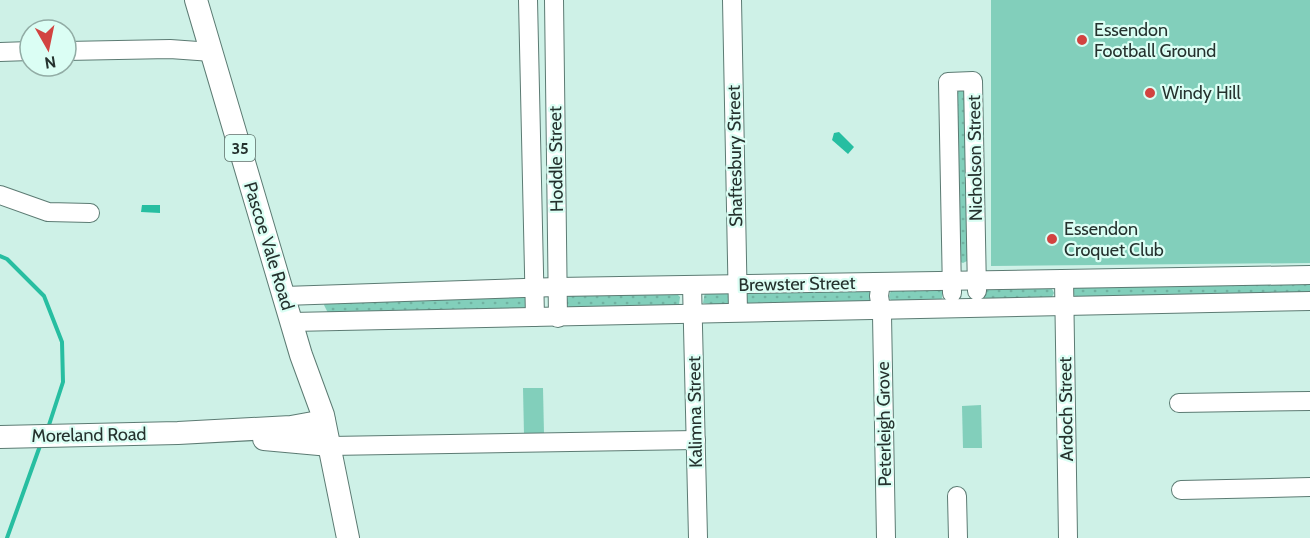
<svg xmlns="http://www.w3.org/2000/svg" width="1310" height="538" viewBox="0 0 1310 538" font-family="Cabin,sans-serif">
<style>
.grass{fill:url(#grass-dots)}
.pitch{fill:#82cfbb}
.water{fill:#27bea1}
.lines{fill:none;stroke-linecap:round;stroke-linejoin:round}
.stream{stroke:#27bea1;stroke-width:4}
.minor-casing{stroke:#5c7b73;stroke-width:20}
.major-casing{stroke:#5c7b73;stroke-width:24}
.minor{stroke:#fff;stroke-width:18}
.major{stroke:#fff;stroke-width:22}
.poi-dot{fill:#d24340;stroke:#dbfef4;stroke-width:2}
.labels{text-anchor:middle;stroke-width:4.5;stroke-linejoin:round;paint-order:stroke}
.shield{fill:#dbfef4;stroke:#5c6f69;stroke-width:1.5}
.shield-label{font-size:16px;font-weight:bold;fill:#25322e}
.poi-label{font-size:18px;fill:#25322e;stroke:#dbfef4;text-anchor:start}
.street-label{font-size:18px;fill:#25322e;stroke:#dbfef4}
</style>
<defs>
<pattern id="grass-dots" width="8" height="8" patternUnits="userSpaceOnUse" patternTransform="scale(1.5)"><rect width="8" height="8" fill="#82cfbb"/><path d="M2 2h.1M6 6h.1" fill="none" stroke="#70b2a1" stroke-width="1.8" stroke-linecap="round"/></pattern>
</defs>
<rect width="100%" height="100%" fill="#cef1e7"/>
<g class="grass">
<polygon points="957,88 965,88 969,260 963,263 958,261"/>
<polygon points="1310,281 1310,296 1075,298 1073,291 1074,287"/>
<polygon points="1051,287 1054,293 1051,299 984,300 982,297 985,288"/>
<polygon points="940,288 943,293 941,301 892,302 889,297 891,290"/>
<polygon points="872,290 872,302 746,303 746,292"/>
<polygon points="723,291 730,295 730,302 726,306 703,303 705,292"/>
<polygon points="676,293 680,297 679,305 569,308 566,301 569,295"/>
<polygon points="522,296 527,300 525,309 328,313 324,305 325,303"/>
</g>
<g class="pitch">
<polygon points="991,0 1310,0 1310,263 991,266"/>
<polygon points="523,388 543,388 544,434 524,435"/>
<polygon points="981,405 982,448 963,448 962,406"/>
</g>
<g class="water">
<polygon points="839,132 854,147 848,154 832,140 834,133"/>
<polygon points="142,205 160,205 160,213 141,212"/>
</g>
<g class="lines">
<g class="stream">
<polyline points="0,256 7,259 44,296 62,342 63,382 48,428"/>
<polyline points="7,538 41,443"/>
</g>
<g class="minor-casing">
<g id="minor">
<polyline points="528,0 535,317"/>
<polyline points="554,0 558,318"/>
<polyline points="732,0 738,312"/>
<polyline points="66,51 170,49 212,52"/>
<polyline points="0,52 30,51"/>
<polyline points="0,195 48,212 90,213"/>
<polyline points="1064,279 1068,538"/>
<polyline points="881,282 879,296 882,315 886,538"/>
<polyline points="692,285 698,538"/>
<polyline points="952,293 948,82 973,81 977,291"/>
<polyline points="284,296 557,287 1310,275"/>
<polyline points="291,322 1310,301"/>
<polyline points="1179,403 1310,401"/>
<polyline points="330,446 696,440"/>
<polyline points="1181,490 1310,487"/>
<polyline points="957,496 958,538"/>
</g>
</g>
<g class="major-casing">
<g id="major">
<polyline points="196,0 301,355 323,415 348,538"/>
<polyline points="0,437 178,433 291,427 324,421"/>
<polyline points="264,439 330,445"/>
</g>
</g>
<use href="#minor" class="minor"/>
<use href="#major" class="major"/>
</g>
<g class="poi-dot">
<circle cx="1082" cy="40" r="6"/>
<circle cx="1150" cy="93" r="6"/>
<circle cx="1052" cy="239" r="6"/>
</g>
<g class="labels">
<rect class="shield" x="225" y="135" width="30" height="26" rx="4.5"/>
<g class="shield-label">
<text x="240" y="154">35</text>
</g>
<g class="poi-label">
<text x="1094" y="36">Essendon<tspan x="1094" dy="21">Football Ground</tspan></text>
<text x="1162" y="99">Windy Hill</text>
<text x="1064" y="235">Essendon<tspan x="1064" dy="21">Croquet Club</tspan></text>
</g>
<g class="street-label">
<text transform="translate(735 156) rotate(-91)" y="6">Shaftesbury Street</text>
<text transform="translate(975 158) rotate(-91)" y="6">Nicholson Street</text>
<text transform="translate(556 159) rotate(-91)" y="6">Hoddle Street</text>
<text transform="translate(269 246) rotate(73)" y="6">Pascoe Vale Road</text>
<text transform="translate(797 284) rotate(-1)" y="6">Brewster Street</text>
<text transform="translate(1066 409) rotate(-91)" y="6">Ardoch Street</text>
<text transform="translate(695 412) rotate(-91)" y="6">Kalimna Street</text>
<text transform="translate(884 424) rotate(-91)" y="6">Peterleigh Grove</text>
<text transform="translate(89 435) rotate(-1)" y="6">Moreland Road</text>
</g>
</g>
<g transform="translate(48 48) rotate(171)"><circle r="28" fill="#dbfef4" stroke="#92aca5" stroke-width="1.5"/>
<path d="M0-4.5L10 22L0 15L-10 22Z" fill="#d24340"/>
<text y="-9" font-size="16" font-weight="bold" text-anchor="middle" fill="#25322e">N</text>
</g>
</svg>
